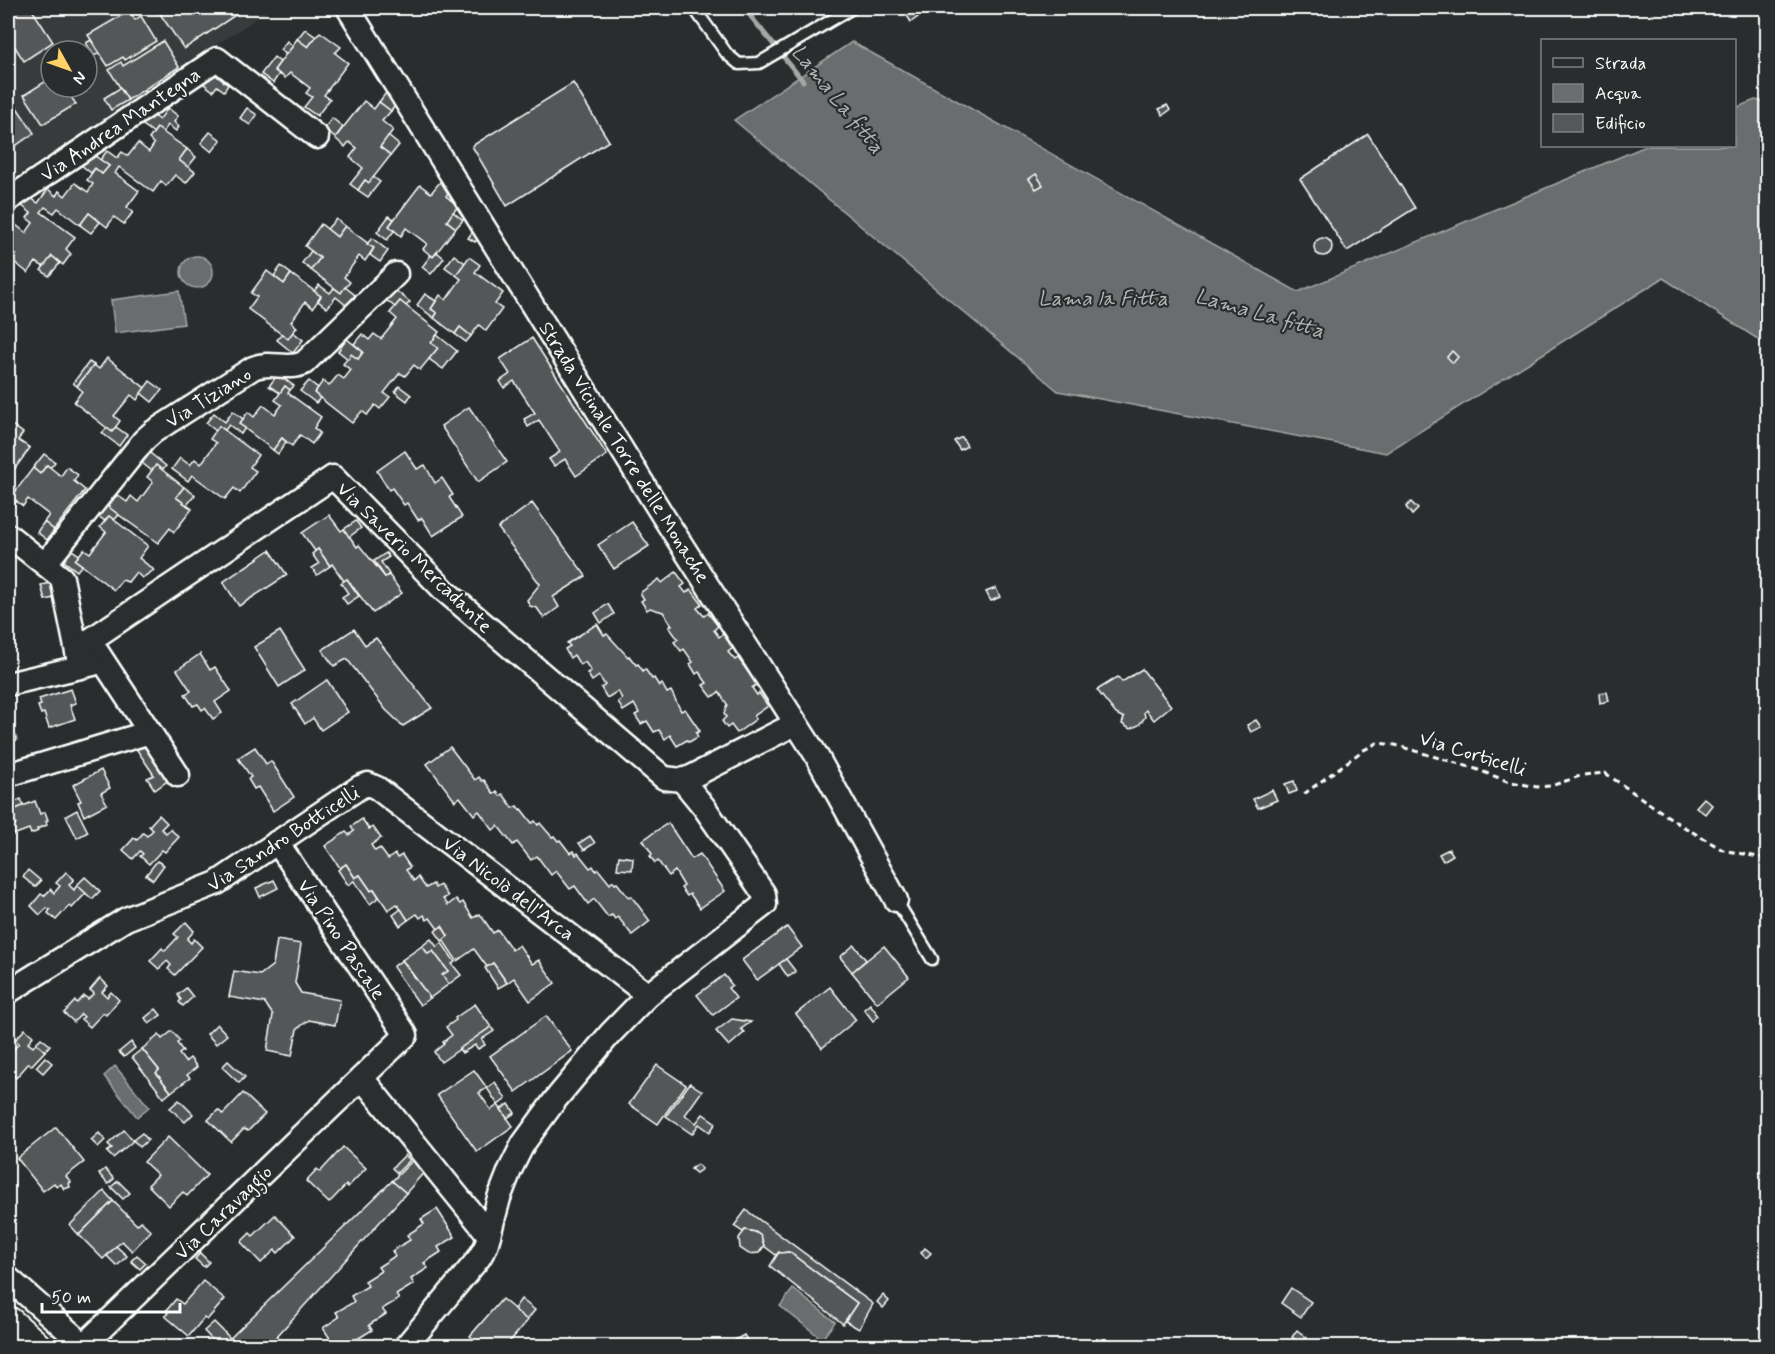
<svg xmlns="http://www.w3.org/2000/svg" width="1775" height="1354" viewBox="0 0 1775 1354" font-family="Mynerve,sans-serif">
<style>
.built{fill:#373a3b;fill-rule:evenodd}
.water{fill:#6a6c6d;stroke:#a6a7a7;stroke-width:1.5}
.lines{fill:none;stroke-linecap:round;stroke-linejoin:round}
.stream{stroke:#a6a7a7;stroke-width:5}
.building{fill:#555758;stroke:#fff;stroke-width:1.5}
.lane-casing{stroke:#fff;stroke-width:15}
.street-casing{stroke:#fff;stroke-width:27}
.secondary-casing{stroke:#fff;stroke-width:36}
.path{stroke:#fff;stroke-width:3;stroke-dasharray:6 4.5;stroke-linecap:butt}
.lane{stroke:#2a2d2e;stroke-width:10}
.street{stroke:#2a2d2e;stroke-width:22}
.secondary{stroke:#2a2d2e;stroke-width:32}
.labels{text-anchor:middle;stroke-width:4.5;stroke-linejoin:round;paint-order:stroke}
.street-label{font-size:20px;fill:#fff;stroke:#2a2d2e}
.water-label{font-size:21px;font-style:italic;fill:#b4b6b6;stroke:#2a2d2e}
</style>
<rect width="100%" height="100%" fill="#2a2d2e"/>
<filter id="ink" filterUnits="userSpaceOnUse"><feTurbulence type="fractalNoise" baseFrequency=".0167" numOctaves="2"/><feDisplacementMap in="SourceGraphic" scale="12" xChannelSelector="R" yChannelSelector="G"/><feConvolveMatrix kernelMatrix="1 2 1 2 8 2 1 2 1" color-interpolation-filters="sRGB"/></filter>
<g filter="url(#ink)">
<path class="built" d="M8,8H272L8,182ZM51,51H87V87H51Z"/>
<g class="water">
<polygon points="852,42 1298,292 1646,146 1734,146 1735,108 1755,100 1767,102 1767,345 1663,278 1386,453 1058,391 734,120"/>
<circle cx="197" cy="272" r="16"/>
<polygon points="179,291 184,324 115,333 111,300"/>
<polygon points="115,1066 149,1107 137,1117 104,1076"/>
<polygon points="793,1289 835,1322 822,1339 780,1306"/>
</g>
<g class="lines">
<polyline class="stream" points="744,8 803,81"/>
</g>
<g class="building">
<polygon points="8,8 31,8 53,42 24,61 8,36"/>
<polygon points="156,8 246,8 184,49"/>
<polygon points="909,8 912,8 918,17 911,22 904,11"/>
<polygon points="129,11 135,20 141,16 156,41 125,60 123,57 108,66 88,35"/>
<polygon points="305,29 316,37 308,47 297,39"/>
<polygon points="320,32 341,47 335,53 348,63 324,95 330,99 317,116 304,107 312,97 306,93 310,88 290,73 285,78 274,70 297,39 308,47"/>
<polygon points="91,40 99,53 94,56 86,43"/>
<polygon points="163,41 179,67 128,100 109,70 121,62 123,66"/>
<polygon points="287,41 293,46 286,54 280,50"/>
<polygon points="8,56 14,66 8,70"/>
<polygon points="274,57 280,62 274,70 279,74 273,83 261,74"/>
<polygon points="212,72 228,85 224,91 217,86 213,91 204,84"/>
<polygon points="51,78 51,87 78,87 80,91 71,97 76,104 43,124 24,95"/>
<polygon points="573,83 609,141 507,206 472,146"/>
<polygon points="120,88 128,100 111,110 104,98"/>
<polygon points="386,93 398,102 391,111 379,102"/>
<polygon points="364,101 374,109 379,102 391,111 382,121 393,130 380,147 391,155 369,183 365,180 358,190 350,184 363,168 350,157 357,148 349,142 345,147 335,138"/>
<polygon points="14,103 34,133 8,151 8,107"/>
<polygon points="1167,105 1170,110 1163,115 1159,109"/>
<polygon points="168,108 178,116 174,122 179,127 176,131 168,125 163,132 157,128 154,133 143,125 151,114 159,120"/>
<polygon points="247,108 257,115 250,125 240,118"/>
<polygon points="332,118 343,127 335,138 324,129"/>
<polygon points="157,128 187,149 179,160 195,172 186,183 175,175 166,186 161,181 153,192 119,167 115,173 139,191 127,207 133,212 124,224 114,217 107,227 89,213 80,225 58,208 54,213 45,207 41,212 75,237 66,249 71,254 63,265 52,256 44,267 36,262 28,273 8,257 8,236 16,225 26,233 33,223 27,218 31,213 21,205 28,196 38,203 48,189 56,196 59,191 65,196 75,183 88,192 93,184 87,180 95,168 102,174 109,166 100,160 107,151 117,158 122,152 128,156 138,143 149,152 154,144 149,139"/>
<polygon points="210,132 221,140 212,152 201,143"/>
<polygon points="1368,134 1415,208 1347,251 1300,179"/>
<polygon points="388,136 399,145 391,155 380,147"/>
<polygon points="187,149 196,157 188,167 179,160"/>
<polygon points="91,153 109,166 102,174 95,168 91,173 81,165"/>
<polygon points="1036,174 1043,185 1036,189 1029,179"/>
<polygon points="373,177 380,182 368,197 358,190 365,180 369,183"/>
<polygon points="440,182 450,190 446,196 458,206 447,221 456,228 433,257 423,249 427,244 406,228 401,236 389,226 420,185 431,193"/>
<polygon points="453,212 463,220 456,228 447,221"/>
<polygon points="89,213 100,222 91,233 80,225"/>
<polygon points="389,216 394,219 389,226 394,231 387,240 377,232"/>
<polygon points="336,219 345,226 337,237 327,229"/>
<polygon points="321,224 337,237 345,226 374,248 365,261 359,256 344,277 350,282 341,293 311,270 320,258 305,246"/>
<polygon points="478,224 483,232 475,242 468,238"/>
<polygon points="372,238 388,251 380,262 370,255 374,248 367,244"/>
<circle cx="1323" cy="247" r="9"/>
<polygon points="311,251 320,258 311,270 302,263"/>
<polygon points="437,252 444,258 431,274 422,267 431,255 433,257"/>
<polygon points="454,255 465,263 456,275 445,267"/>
<polygon points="52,256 60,263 49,276 41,270"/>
<polygon points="469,257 480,265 475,272 503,293 495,304 502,309 486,331 479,325 471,336 460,327 455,334 434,318 437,313 431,309 440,295 446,300 461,279 456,275"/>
<polygon points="281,266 291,274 284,284 274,276"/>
<polygon points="267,271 284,284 291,274 321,296 313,308 305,302 291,322 297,327 288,339 248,309 257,297 251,293"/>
<polygon points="319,285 330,293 334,288 341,293 345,287 355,295 347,306 336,297 327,308 318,301 321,296 314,291"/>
<polygon points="395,290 410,302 406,306 400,301 395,307 386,300"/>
<polygon points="425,294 436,301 431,309 437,313 434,318 417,305"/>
<polygon points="400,301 439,332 431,343 438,348 420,370 414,365 405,376 400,373 384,393 390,397 380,409 375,405 367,415 362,411 352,423 314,393 323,381 329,386 338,375 344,379 351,370 343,364 351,354 358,359 363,352 354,344 362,334 369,340 374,334 381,339 397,319 390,313"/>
<polygon points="460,327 471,336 466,342 455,334"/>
<polygon points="293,332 303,340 293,353 277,340 282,334 288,339"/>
<polygon points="437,335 457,351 443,369 429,359 438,348 431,343"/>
<polygon points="532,338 607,455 576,476 565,459 554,466 549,459 560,452 539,420 528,427 524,419 535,413 514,381 504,388 500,381 510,374 500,359"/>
<polygon points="347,339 363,352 358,359 351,354 348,359 338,351"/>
<polygon points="1452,351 1458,357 1453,363 1447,357"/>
<polygon points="107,358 145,388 137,400 131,395 114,416 120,421 112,432 74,402 82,391 77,386 94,365 99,369"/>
<polygon points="89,362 94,365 77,386 73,383"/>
<polygon points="278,374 294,386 290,390 285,386 280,393 269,386"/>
<polygon points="150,381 162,390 152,402 141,393"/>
<polygon points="309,381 318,388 314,393 320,398 316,403 300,391"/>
<polygon points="285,386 290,390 288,393 321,417 314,428 320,433 312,444 300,435 292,446 282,438 273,450 239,424 248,412 254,417 263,405 275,414 282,405 275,400"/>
<polygon points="399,386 411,395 407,401 395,392"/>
<polygon points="469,407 507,462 478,482 441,426"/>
<polygon points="233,411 243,419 239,424 245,428 241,434 229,425 225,430 219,426 216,431 206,423 214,413 225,422"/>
<polygon points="8,422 23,433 18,440 30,448 8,478"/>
<polygon points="219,426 258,455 250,467 256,471 240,493 234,488 225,499 192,475 188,481 172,469 180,458 190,465 195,459 201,464 216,443 210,439"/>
<polygon points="116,427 127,435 119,446 102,433 107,428 112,432"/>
<polygon points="962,437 967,446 960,450 954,441"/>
<polygon points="282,438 286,442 278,454 273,450"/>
<polygon points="405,451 417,469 425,465 435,483 442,478 453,495 449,497 462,517 433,536 422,518 418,520 407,503 404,505 392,488 389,490 377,471"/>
<polygon points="150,453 166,466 162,470 156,465 152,471 142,463"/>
<polygon points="44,454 55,462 50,468 47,465 40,474 33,468"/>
<polygon points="47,465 61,476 67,467 78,475 74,481 85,490 54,530 44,522 49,515 28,499 23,506 11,497 33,468 40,474"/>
<polygon points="156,465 184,487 176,497 192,509 174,532 170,528 158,543 108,507 117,495 127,502 131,496 138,502 153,482 147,477"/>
<polygon points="8,483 17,490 11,497 17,501 9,511 8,509"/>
<polygon points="184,487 195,495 187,505 176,497"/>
<polygon points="102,502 119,515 114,520 109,516 105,521 94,513"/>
<polygon points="1411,502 1418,509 1412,515 1406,507"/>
<polygon points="532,503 586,576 553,597 559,607 544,618 537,608 530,606 527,600 540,584 498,528"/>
<polygon points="329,515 341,531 344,529 357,547 359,545 385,577 389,575 402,593 373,613 347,579 344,581 332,564 330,566 318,549 315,551 302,533"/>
<polygon points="109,516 148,546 139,558 154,570 142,578 136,572 128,582 122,580 114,590 75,560 84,549 90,553 106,532 100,527"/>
<polygon points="356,521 361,528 349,537 344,529"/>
<polygon points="44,522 54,530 47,540 37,532"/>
<polygon points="632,522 649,546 614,569 598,545"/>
<polygon points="68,547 79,555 75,560 82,565 77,571 60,558"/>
<polygon points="318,549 330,566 317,575 312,568 319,564 312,554"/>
<polygon points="270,550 287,575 239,606 223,582"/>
<polygon points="386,553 389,557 381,562 389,574 385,577 374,561"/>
<polygon points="676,572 685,584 681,587 686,593 691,589 702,604 697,608 704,616 708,613 718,626 714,630 719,637 723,634 733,648 728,652 735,660 738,658 757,684 752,688 757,695 759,693 768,706 754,716 756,719 737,733 731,725 727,728 722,721 726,717 724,714 727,704 719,692 712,697 703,685 707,683 699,672 696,674 690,664 693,662 684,649 681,651 674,642 678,639 669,627 672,625 663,612 650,608 647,610 641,601 644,599 640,593 659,579 662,583"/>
<polygon points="347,579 359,596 347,604 342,597 348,593 341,583"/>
<polygon points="50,583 54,598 45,600 41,585"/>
<polygon points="996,588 1000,597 991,601 986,592"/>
<polygon points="608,604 614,614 601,623 595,613"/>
<polygon points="597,624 604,635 607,634 628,657 629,656 636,665 638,664 643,671 645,669 652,679 654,678 659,686 662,684 667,693 671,691 681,711 685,709 700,731 696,733 698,737 689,742 687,740 677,746 670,735 665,739 659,730 654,732 647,721 641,724 635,715 639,713 634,704 623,711 618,702 622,699 618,691 607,698 601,688 605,685 599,676 592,681 587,673 591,671 585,662 580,665 574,655 570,658 565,649 570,646 567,643"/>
<polygon points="354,629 365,645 376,638 432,708 403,726 386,710 347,659 334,666 322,650"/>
<polygon points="280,631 305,670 279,687 254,647"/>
<polygon points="200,654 210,670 215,667 231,691 215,702 222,713 213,719 205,708 202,710 198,704 193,706 185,694 191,691 177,670"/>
<polygon points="1142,669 1171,706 1154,720 1146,710 1144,712 1145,717 1139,725 1130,729 1122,724 1124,718 1116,714 1097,690 1118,677 1122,682"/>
<polygon points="327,680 348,712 321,730 313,718 305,724 292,704"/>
<polygon points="71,689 76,703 70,705 75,719 49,728 44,713 41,714 38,706 41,705 39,699"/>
<polygon points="1607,692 1609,701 1600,703 1599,694"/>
<polygon points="1256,720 1261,727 1251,732 1247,725"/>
<polygon points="15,734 17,740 8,743 8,736"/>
<polygon points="147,743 170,779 155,790 147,778 154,775 135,747"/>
<polygon points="255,747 266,764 271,761 294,797 273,811 258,787 254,789 248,779 251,777 238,758"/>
<polygon points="450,747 475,780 479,777 482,781 484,780 494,794 497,792 500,796 503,794 513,808 517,806 520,810 521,809 532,823 535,821 538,825 540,823 552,837 554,836 558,841 560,840 570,853 574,851 576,855 578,853 590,868 593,866 596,871 598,869 610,884 613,881 615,884 617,883 629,898 631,896 650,921 632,935 618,917 615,919 612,915 608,917 594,899 588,904 575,886 570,889 556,871 551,875 537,856 531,860 517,842 513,845 498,826 493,830 479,811 474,815 460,797 455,801 427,764"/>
<polygon points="101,770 110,788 101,793 107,804 84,816 78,802 81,801 73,785"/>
<polygon points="1294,781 1297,791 1289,794 1285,784"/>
<polygon points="1272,790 1277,800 1258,808 1253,799"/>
<polygon points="1704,798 1712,805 1705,814 1696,807"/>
<polygon points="21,799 24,806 11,811 16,824 10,827 8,822 8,805"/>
<polygon points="35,801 40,814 45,812 48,820 46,821 47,825 37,829 38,831 31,834 29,829 13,835 10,827 16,824 11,811"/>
<polygon points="77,810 88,832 77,838 66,816"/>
<polygon points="159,815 167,823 161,829 166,833 170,829 179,837 165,852 162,850 149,864 140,856 143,854 140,851 133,859 123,850 134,838 137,840 143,833 147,836 153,830 149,826"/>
<polygon points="362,819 369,829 373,827 381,838 371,845 375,851 380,848 388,859 395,854 397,858 402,855 410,867 406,870 414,881 418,877 426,888 433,884 435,888 440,885 448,896 443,899 448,905 456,899 460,904 463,902 473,918 480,914 493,933 498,930 512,950 519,945 532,964 539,960 555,983 530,1001 514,978 507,983 493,963 487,967 474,949 457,961 443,940 448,936 442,926 438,929 430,918 427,920 424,915 420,918 417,914 408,920 397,904 388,910 374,889 371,891 360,875 355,878 346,864 340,868 325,846 346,832 349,835 354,831 351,827"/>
<polygon points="668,823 692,859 700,854 725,891 700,908 690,894 687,896 681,888 684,886 675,871 669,876 658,861 655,863 650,856 652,854 643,840"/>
<polygon points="590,836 595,843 584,850 579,843"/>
<polygon points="1449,849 1453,855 1443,861 1439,854"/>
<polygon points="619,856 633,858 632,870 617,869"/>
<polygon points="157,861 164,865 153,880 146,875"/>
<polygon points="346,864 355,878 360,875 371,891 374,889 379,897 370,904 354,881 348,885 338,870"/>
<polygon points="28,870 41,881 35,887 23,877"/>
<polygon points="66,872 74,879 69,885 74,890 77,885 86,893 72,908 69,906 56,920 48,913 50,910 47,908 40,915 31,906 41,894 44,896 51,889 54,893 60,886 56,883"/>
<polygon points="85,877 100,891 92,899 77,885"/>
<polygon points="274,880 278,888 260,897 256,888"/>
<polygon points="401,909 408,920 400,926 393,915"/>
<polygon points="186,922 194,931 187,939 191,943 194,939 202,947 175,975 168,969 171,965 167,961 159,969 150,961 162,948 165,951 178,937 174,934"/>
<polygon points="442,926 448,936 442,941 435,931"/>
<polygon points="787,927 802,947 757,980 742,960"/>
<polygon points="431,939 437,947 442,943 455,962 452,964 461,975 449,984 442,975 448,971 433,951 428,954 422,946"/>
<polygon points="277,940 301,944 295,983 301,993 340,1000 335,1025 309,1020 297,1029 292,1056 267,1051 273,1015 265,1003 229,997 234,971 260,975 273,965"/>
<polygon points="854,945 866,960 852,972 840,957"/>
<polygon points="422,946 428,954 433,951 448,971 442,975 449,984 430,998 402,960"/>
<polygon points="884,946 909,977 877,1003 852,972"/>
<polygon points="786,959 796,972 788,977 779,964"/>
<polygon points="402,960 430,998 420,1005 393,967"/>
<polygon points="493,963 507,983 498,988 485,968"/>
<polygon points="724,975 732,985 728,988 736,998 713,1015 697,995"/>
<polygon points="100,978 108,986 102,992 107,997 111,992 119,1000 106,1015 103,1013 90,1027 81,1019 84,1017 81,1014 74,1022 64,1013 75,1001 77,1003 84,996 88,999 94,993 90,990"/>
<polygon points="830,987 856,1020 822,1048 796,1014"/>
<polygon points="186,988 193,997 183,1006 179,1002 181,1000 178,995"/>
<polygon points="475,1004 491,1027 441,1062 434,1052 444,1044 443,1042 452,1035 446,1027 456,1020 455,1018"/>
<polygon points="870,1004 879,1016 873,1021 864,1009"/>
<polygon points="156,1009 161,1015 149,1024 145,1018"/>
<polygon points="546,1016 572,1051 516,1092 490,1056"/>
<polygon points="732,1019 751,1022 741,1029 745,1032 729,1046 716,1031"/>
<polygon points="217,1024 227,1035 216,1044 207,1034"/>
<polygon points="491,1027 494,1031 482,1039 485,1045 478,1049 475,1045 462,1053 459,1049"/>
<polygon points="25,1029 33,1036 28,1043 33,1047 36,1043 45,1051 31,1066 29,1063 16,1078 8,1070 9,1067 8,1049 10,1046 13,1050 19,1043 15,1040"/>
<polygon points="172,1031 180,1041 177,1043 183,1051 179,1054 185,1062 190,1058 197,1067 187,1075 190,1078 171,1092 156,1073 159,1070 142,1049 159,1035 162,1039"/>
<polygon points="41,1038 50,1045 45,1051 36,1043"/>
<polygon points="131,1042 135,1048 124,1057 119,1052"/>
<polygon points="142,1049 159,1070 156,1073 171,1092 164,1098 132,1057"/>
<polygon points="45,1057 52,1063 43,1073 36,1067"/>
<polygon points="228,1061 245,1077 239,1083 222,1067"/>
<polygon points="657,1065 686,1085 658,1124 629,1104"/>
<polygon points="474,1070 487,1088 479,1093 491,1110 498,1105 513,1126 477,1152 437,1095"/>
<polygon points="495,1082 506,1099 498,1105 487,1088"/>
<polygon points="690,1083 702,1091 685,1115 696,1123 703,1114 716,1123 710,1132 699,1124 692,1134 666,1116"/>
<polygon points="243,1093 265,1114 248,1131 244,1129 231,1142 208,1120 218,1110 223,1114"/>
<polygon points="179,1100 193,1114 185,1122 170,1108"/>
<polygon points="509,1104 515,1113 507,1118 501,1109"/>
<polygon points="56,1127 84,1162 66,1176 71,1182 69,1183 70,1187 64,1189 61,1184 57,1187 54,1183 43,1191 17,1158"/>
<polygon points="124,1130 133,1141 113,1158 107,1152 112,1148 108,1144"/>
<polygon points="99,1133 105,1140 98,1147 91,1140"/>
<polygon points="142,1133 148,1140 140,1147 133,1140"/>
<polygon points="168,1137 207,1175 187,1196 183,1192 169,1206 148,1185 158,1175 144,1162"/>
<polygon points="343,1147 366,1168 348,1187 346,1185 329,1203 306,1181 317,1169 320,1172"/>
<polygon points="405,1155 410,1160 397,1173 392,1168"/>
<polygon points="417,1156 426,1170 406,1193 392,1181"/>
<polygon points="697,1164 702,1169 696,1173 691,1169"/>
<polygon points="105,1169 114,1179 108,1184 99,1174"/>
<polygon points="118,1181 130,1193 123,1199 111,1187"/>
<polygon points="392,1181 406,1193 268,1346 222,1346"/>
<polygon points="104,1191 113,1201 79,1235 70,1225"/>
<polygon points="113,1201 137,1225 141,1221 151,1231 132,1251 122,1241 103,1259 79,1235"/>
<polygon points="437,1209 455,1237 438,1247 441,1252 424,1263 428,1268 411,1279 414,1284 396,1295 399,1299 382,1309 386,1314 369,1325 372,1330 354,1341 357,1345 354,1346 335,1346 323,1328 339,1317 336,1312 354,1302 351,1296 368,1286 365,1281 381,1271 378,1267 395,1256 392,1251 410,1240 407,1235 424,1224 421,1219"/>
<polygon points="746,1210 873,1304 859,1329 845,1321 857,1303 789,1252 780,1253 779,1252 776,1255 764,1246 761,1236 755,1232 745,1230 743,1232 734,1226"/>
<polygon points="275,1215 295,1236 278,1253 275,1250 261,1263 241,1242 250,1233 253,1236"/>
<polygon points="745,1230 755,1232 761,1236 764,1246 759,1253 749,1254 740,1248 739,1238"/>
<polygon points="116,1246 127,1256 117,1266 107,1256"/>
<polygon points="925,1248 931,1253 926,1258 921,1253"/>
<polygon points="779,1252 780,1253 789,1252 857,1303 843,1324 770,1266"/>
<polygon points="200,1253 209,1262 204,1267 195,1259"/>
<polygon points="137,1255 146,1263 140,1269 131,1261"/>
<polygon points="203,1281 225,1299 207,1320 204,1318 189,1336 165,1316 168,1313 166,1311 176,1299 183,1304"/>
<polygon points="1291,1288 1311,1302 1301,1317 1281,1303"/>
<polygon points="883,1295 889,1301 883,1308 877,1302"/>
<polygon points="502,1299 528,1320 506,1346 482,1346 470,1336"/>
<polygon points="521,1299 535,1310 527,1320 514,1309"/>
<polygon points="214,1322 230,1338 222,1346 218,1346 204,1331"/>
<polygon points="1297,1330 1307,1338 1302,1345 1292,1337"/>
<polygon points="744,1335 750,1345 736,1346 735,1340"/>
</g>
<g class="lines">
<g class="lane-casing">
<g id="lane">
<polyline points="694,8 727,54 739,64 759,63 852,8"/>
<polyline points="896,900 932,959"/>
</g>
</g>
<g class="street-casing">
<g id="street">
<polyline points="348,8 663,516 815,753 896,900"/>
<polyline points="8,200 217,59 317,137"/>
<polyline points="8,535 62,578 80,667"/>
<path d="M45,564L144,440L153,432L253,368C271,360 287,371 304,363L396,274"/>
<polyline points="90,641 178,775"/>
<polyline points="77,649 333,477 445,591 664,778 682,780 691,777 795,724"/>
<polyline points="8,684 93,664"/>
<polyline points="8,775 150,732"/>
<polyline points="8,992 126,919 217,883 360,787 368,784 377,788 648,995"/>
<polyline points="362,1078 489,1235"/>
<polyline points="8,1278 85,1346"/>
<polyline points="84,1345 406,1035 277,842"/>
<polyline points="406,1346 479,1258 486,1246 499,1198 510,1170 523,1144 555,1100 610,1034 648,995 765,904 764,894 704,807 682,780"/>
</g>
</g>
<g class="secondary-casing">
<polyline id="secondary" points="8,1323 34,1346"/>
</g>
<polyline class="path" points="1304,794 1362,751 1377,743 1395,745 1473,768 1507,781 1537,787 1551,786 1583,775 1605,773 1679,824 1723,850 1768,859"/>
<use href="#lane" class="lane"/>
<use href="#street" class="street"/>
<use href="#secondary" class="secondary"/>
</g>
</g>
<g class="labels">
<g class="street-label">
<text transform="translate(120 124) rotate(-34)" y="7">Via Andrea Mantegna</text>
<text transform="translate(208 397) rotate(-32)" y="7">Via Tiziano</text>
<text transform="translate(625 452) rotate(58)" y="7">Strada Vicinale Torre delle Monache</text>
<text transform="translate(415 557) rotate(44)" y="7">Via Saverio Mercadante</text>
<text transform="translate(1473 753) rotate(17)" y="7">Via Corticelli</text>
<text transform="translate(283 838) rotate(-33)" y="7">Via Sandro Botticelli</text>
<text transform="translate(509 888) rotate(37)" y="7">Via Nicolò dell'Arca</text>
<text transform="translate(342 939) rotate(56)" y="7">Via Pino Pascale</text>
<text transform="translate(223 1212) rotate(-44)" y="7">Via Caravaggio</text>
</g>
<g class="water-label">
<text transform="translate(838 99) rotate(51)" y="7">Lama La fitta</text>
<text x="1103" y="305">Lama la Fitta</text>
<text transform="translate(1260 313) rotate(16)" y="7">Lama La fitta</text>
</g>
</g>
<rect width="1775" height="1354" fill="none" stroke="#2a2d2e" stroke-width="30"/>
<rect x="15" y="15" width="1745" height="1324" fill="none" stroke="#fff" stroke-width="2" filter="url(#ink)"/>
<rect x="1541" y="39" width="195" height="108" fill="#2a2d2e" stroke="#7f8182" stroke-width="1.5"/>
<rect x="1553" y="58" width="30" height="9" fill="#2a2d2e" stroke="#7f8182" stroke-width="1.5"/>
<text x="1595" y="69" font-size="18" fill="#ffffff">Strada</text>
<rect x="1553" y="84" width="30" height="18" fill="#6a6c6d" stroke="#7f8182" stroke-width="1.5"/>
<text x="1595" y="99" font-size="18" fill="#ffffff">Acqua</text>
<rect x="1553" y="114" width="30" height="18" fill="#555758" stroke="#7f8182" stroke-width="1.5"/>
<text x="1595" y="129" font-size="18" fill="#ffffff">Edificio</text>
<g transform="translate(69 69) rotate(130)"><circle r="28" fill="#2a2d2e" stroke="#7f8182" stroke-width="1.5"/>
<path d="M0-4.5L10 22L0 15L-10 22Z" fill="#ffd166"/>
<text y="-9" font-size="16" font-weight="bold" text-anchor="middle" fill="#ffffff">N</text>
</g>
<path d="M42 1303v9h138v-9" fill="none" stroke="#ffffff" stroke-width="3"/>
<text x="51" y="1303" font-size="18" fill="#ffffff" stroke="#2a2d2e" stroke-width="4.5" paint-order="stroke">50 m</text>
</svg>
